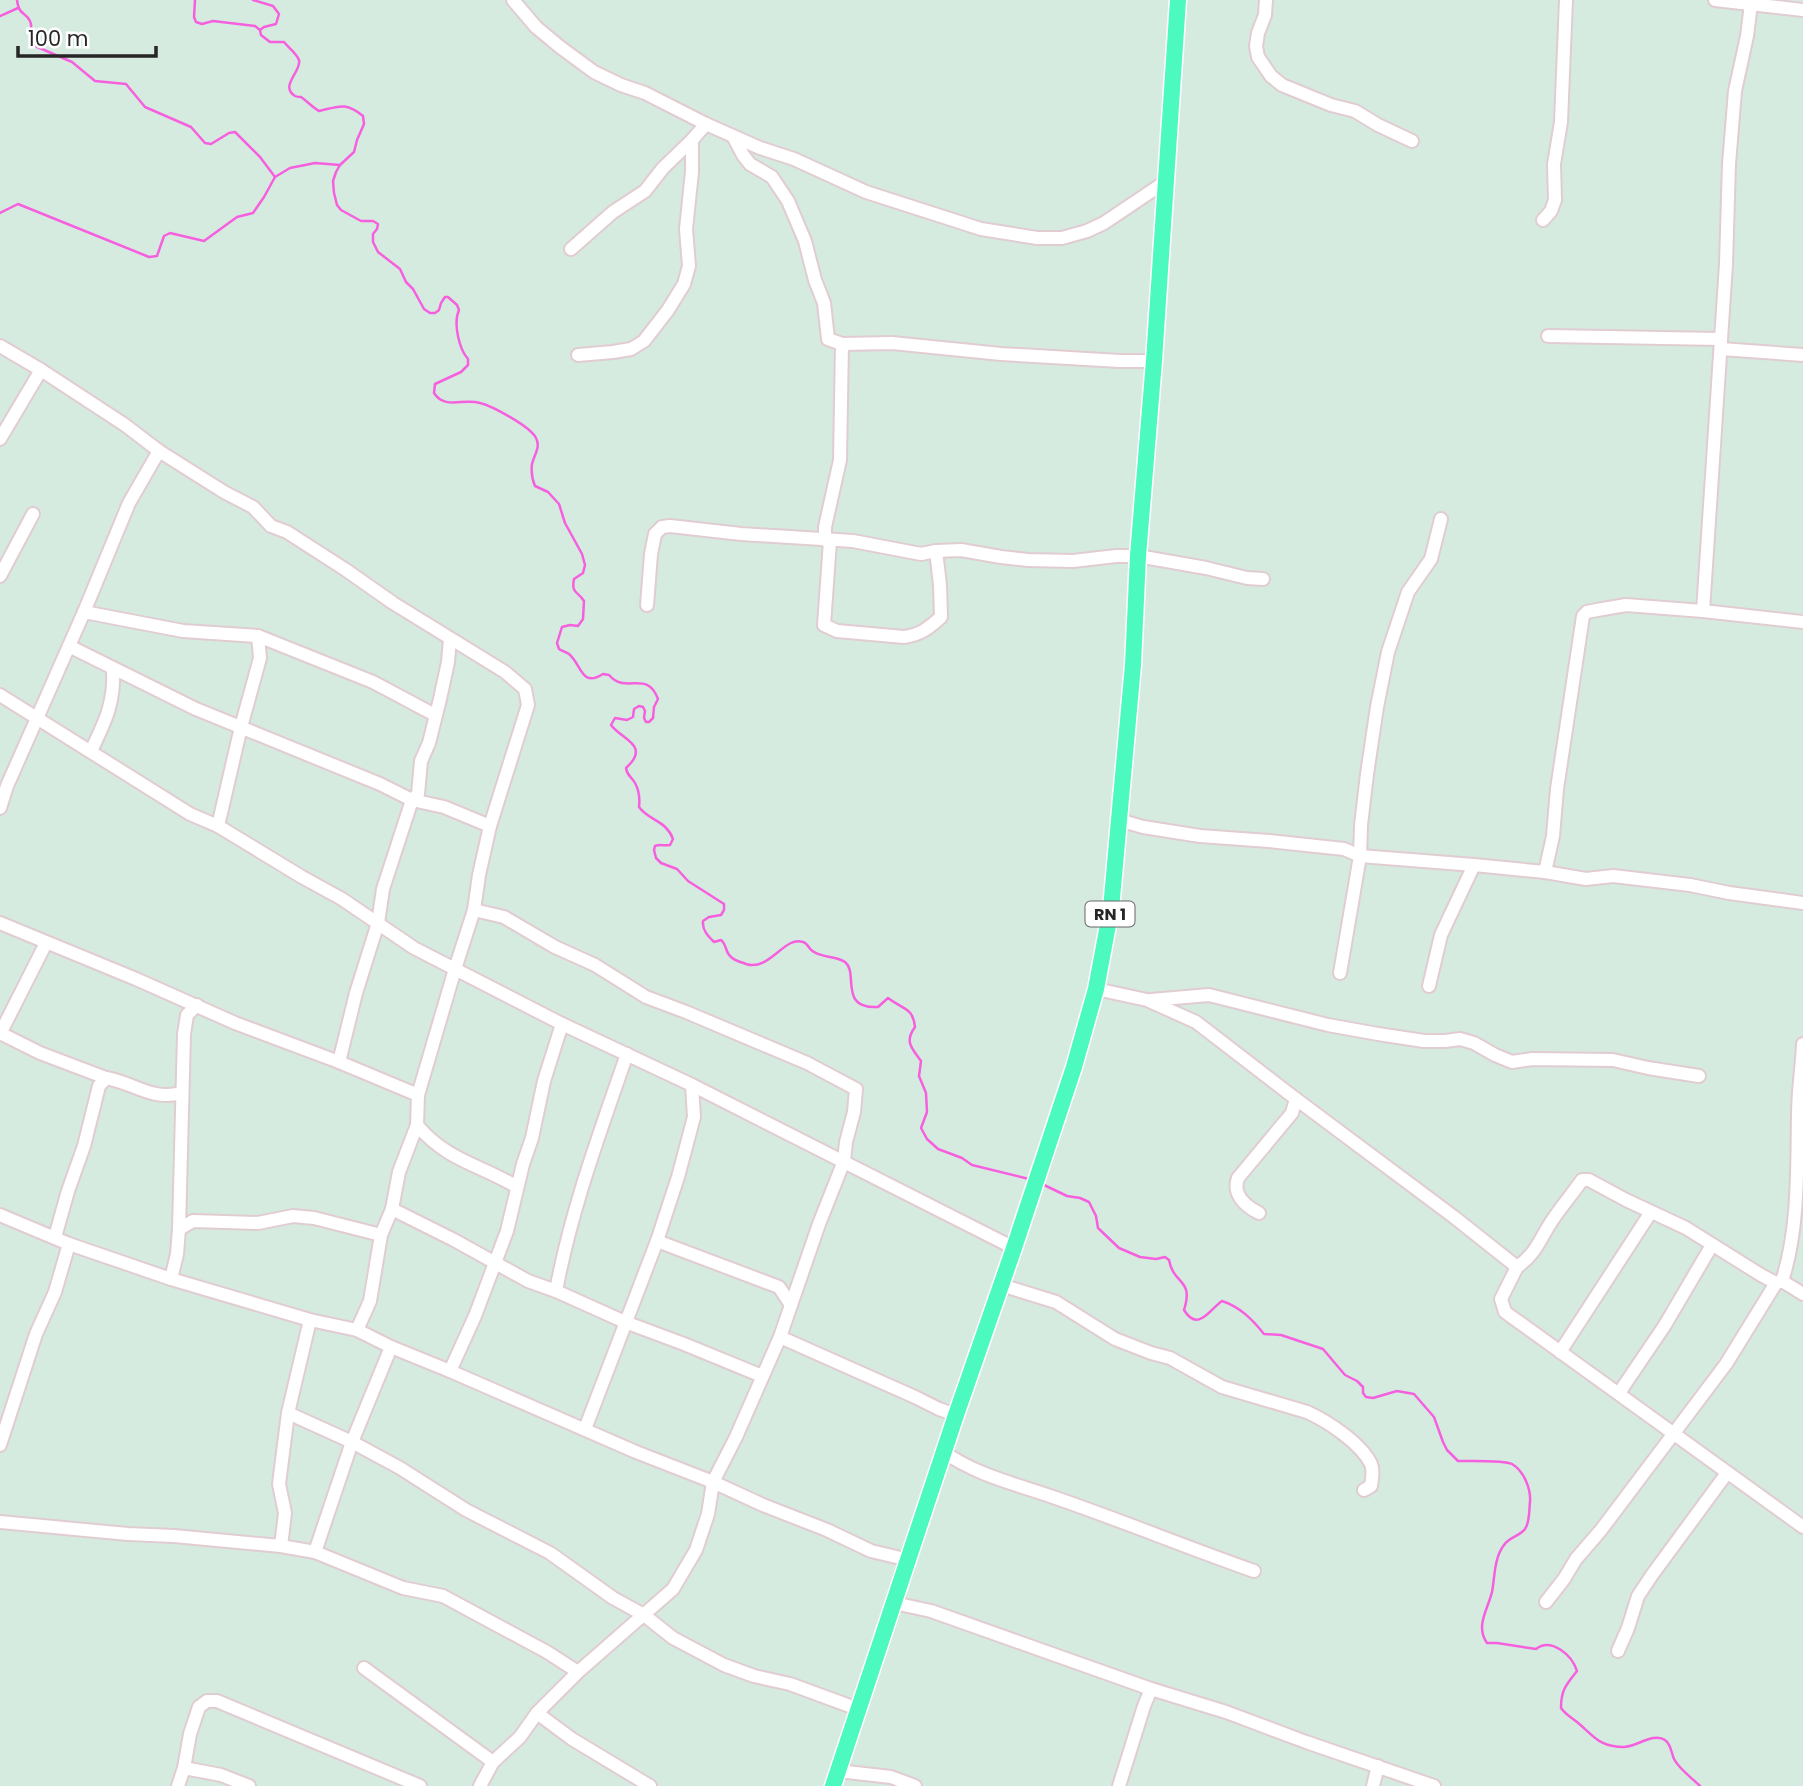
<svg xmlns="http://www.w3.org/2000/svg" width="1803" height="1786" viewBox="0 0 1803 1786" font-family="Poppins,sans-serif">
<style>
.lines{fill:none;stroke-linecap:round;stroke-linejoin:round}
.stream{stroke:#f660de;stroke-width:2.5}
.minor-casing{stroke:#e1ccd2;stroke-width:16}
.major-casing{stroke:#fff;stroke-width:19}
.minor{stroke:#fff;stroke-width:12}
.major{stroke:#4cfabf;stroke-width:16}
.labels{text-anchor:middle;stroke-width:7;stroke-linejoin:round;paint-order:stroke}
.shield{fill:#fff;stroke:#676767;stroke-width:2}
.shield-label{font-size:16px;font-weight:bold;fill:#262626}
</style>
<rect width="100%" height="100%" fill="#d6ebe0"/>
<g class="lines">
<g class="stream">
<path d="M17,0C19,16 25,11 30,21C33,27 30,35 30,41L35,46L72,62L95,81L126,84L145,107L191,127L205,143L211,144L229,133L235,132L260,157L275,177"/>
<path d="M195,0L194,17L196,22L202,24L213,21L255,26L260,30L261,35L270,42H284C288,47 297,54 299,60C302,71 279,86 295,96C297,97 299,97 301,97C307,101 312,107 319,111C340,106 346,102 363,116L364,124L357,140L354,152L340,165L336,172L333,181L334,193L337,205L341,210L361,221H373L378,224L377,229L373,234V242L378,252L400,269L406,282L413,289L424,309L430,313H435L439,310L441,303L445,297H448L457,305L459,310C453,323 459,349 468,359V365L461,372L435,384L434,393C445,410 463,398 480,403C492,406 530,426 536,438C541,447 534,455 532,464C531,472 532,479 535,486L548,492L559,504L565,523L582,554L585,565L583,573L574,579C571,594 578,591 584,601L583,619L578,626L570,625L562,627L557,643L559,649C562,651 566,652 569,654C582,665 581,688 603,674L609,675C626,695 647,669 658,699L654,707L653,718L649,722H646L644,718L645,711L643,707L639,706L634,709L633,717L627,720L615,718L611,725C622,740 651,745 626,768C627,776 631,776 635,783C639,790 640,798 639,807C649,821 666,820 673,839L670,845C664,846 660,844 655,846L654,850L656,858L661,863L677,869L688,881L724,904V910L721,915L709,917L703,921C702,930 708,936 714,942L721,940C727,945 725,952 731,957C735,961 741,962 746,964C769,972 785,935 803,942C808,943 809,950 814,952C823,958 837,956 845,962C859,973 838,1009 878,1007L888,998C902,1009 913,1007 915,1027C904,1042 912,1048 921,1061L919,1076L926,1093L927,1112L921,1128L927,1139L938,1149L962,1158L972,1165L1029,1179"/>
<polyline points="253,0 273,6 279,14 276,24 264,27 260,30"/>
<polyline points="0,16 18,8"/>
<polyline points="0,213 18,204 149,257 157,256 164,236 170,233 204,241 237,217 253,213 264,197 275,177 290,168 315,163 340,165"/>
<path d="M1042,1184L1067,1196L1080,1198L1089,1202L1096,1216L1098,1228L1119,1248L1140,1257L1156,1259L1165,1257L1169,1260C1174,1286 1194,1278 1184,1310C1198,1333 1210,1309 1222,1301C1240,1307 1252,1319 1264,1334L1281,1335L1323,1349L1345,1375L1357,1381L1363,1387V1393L1366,1397L1373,1398L1397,1391L1414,1394L1434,1417L1443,1442L1447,1450L1458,1461C1468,1461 1505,1460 1512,1464C1524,1471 1531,1489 1530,1502C1529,1510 1530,1522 1525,1529C1520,1536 1509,1537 1504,1545C1494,1558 1495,1576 1492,1592C1488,1609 1475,1626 1487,1643H1497L1536,1649C1551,1637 1572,1655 1577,1671C1566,1685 1561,1690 1561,1708C1566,1715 1571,1717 1577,1722C1594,1736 1599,1747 1624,1747C1636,1747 1654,1732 1665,1740C1671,1744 1671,1752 1674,1759C1679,1769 1692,1778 1700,1786"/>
</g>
<g class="minor-casing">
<g id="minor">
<polyline points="513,0 536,27 560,47 594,72 621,85 645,93 706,124 760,148 794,159 866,192 981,229 1037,238 1062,238 1087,231 1104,223 1165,182"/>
<polyline points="1266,0 1265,15 1258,33 1256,46 1258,57 1271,76 1282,85 1331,105 1355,111 1378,125 1412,141"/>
<polyline points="1715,0 1803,10"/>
<polyline points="733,136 743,155 750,164 772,177 788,201 805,241 815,280 824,303 828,339 842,344 892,343 1001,354 1120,361 1154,361"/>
<polyline points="1543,220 1551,211 1555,200 1554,164 1561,122 1566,0"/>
<polyline points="571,249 613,212 645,191 663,168 692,140 706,124"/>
<polyline points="1548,336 1721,339"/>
<polyline points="0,346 41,370 125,425 159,451 224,492 253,507 271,526 287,532 346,570 393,603 505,672 525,689 528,705 490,826 479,875 474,910 455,969 418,1095 417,1125 399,1172 392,1209 381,1235 370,1301 357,1330"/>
<polyline points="1721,349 1803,355"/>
<polyline points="578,355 613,352 631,349 644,341 668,310 684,284 689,266 686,229 692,172 692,140"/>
<polyline points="0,439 41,370"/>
<polyline points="825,540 825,527 840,460 842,344"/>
<path d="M830,541L824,625L837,631L904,637C920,635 929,628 941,617L940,585L936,551"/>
<polyline points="0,576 33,514"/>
<polyline points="647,605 651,554 655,534 662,527 670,526 741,534 853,541 921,554 936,551 961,550 1001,557 1028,560 1073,561 1116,556 1138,556 1206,568 1247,578 1263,579"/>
<polyline points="1703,611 1726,264 1729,164 1735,91 1747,36 1751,4"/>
<polyline points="84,612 183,631 258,636 373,682 435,715"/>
<polyline points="69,646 196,709 380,784 412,800 444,807 490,826"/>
<polyline points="0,695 190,814 218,826 302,877 342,899 414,948 562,1024 692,1085 1014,1248"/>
<path d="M91,751C105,722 115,702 113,669"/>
<polyline points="0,808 7,786 84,612 129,503 159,451"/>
<polyline points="1119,820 1143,827 1200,836 1269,841 1344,849 1360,856 1474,865 1545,872 1586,879 1613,876 1690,885 1729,893 1803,903"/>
<polyline points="218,826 241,727 260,658 258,636"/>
<polyline points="1545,872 1553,836 1557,789 1583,616 1587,612 1597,610 1626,605 1703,611 1803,622"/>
<polyline points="474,910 504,917 555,947 595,965 646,997 686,1012 807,1063 856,1089 854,1112 846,1142 844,1161 819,1224 780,1337 736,1437 713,1482 708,1514 696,1550 673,1589 578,1672 537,1713 520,1737 493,1762 480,1786"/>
<polyline points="0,923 136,979 235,1023 339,1062 418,1095"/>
<polyline points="1340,973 1360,856 1361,825 1367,774 1377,707 1388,652 1408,592 1431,559 1441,519"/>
<polyline points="1429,986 1441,935 1474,865"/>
<polyline points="1096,989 1147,1000 1196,1022 1296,1099 1454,1217 1517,1267 1501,1299 1505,1312 1803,1527"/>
<polyline points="1151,1000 1209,995 1328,1025 1378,1034 1424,1041 1445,1041 1460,1039 1474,1043 1495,1055 1512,1062 1532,1059 1613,1060 1648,1068 1699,1076"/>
<polyline points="0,1033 40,1053 106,1078"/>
<polyline points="0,1034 46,943"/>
<polyline points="339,1062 356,993 378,923 383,889 412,800 418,794 421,761 429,743 440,699 448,662 450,639"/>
<path d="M417,1125C447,1161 479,1164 517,1187"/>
<polyline points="392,1209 454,1240 528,1281 556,1291 625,1322 684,1344 762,1376"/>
<path d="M1259,1213C1245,1206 1232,1194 1238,1178L1292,1113L1296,1099"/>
<polyline points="0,1215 69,1244 171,1279 310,1320 357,1330 391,1347 450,1371 636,1452 713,1482 763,1505 827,1530 871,1551 909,1560"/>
<polyline points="179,1229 193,1221 258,1223 293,1216 314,1218 381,1235"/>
<path d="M55,1237L68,1191L84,1146L99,1086L106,1078C135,1083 151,1101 181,1093"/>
<polyline points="657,1241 779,1287 791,1305"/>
<path d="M1517,1267C1534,1255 1538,1244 1548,1227C1558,1210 1571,1196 1582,1180H1589L1626,1200L1686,1228L1761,1275L1776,1283"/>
<polyline points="171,1279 177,1254 179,1229 184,1034 187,1015 197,1005"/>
<polyline points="1782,1281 1803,1294"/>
<path d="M1001,1285L1056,1302L1115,1339L1151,1353L1170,1358L1222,1387L1307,1412C1327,1421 1361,1443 1371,1464C1374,1471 1372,1479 1371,1486L1364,1490"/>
<path d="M556,1291C571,1210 600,1132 627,1054"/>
<polyline points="780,1337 915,1397 939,1409 956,1415"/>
<polyline points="1560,1352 1651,1212"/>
<polyline points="450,1371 475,1316 507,1231 523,1164 532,1138 544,1081 562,1024"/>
<polyline points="1619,1393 1665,1325 1712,1245"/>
<polyline points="288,1413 352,1442 400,1468 466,1510 550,1553 613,1598 644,1615 673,1638 724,1665 754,1676 790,1684 858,1709"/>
<polyline points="585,1429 657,1241 678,1177 694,1117 692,1085"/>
<polyline points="0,1445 36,1334 55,1292 69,1244"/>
<path d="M944,1452C976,1475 1016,1484 1053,1497C1120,1520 1186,1547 1254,1571"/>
<polyline points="0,1522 128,1534 174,1536 281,1546 315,1552 403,1588 443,1596 547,1652 578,1672"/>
<polyline points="281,1546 285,1513 279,1484 288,1413 310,1320"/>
<polyline points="315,1552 352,1442 391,1347"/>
<path d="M1546,1602L1564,1579L1576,1559L1601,1530L1726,1364L1776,1283L1782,1281C1799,1229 1797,1168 1798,1114C1798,1091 1802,1067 1803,1044"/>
<polyline points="894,1603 931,1611 1151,1689 1226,1712 1306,1742 1434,1786"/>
<polyline points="1618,1651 1628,1628 1638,1596 1652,1575 1727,1473"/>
<polyline points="364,1668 493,1762"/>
<polyline points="537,1713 572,1739 650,1786"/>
<polyline points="184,1768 221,1775 249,1786"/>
<polyline points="838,1771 891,1777 915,1786"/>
<polyline points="178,1786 184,1768 190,1734 199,1707 207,1701 217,1701 420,1786"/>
<polyline points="1119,1786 1144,1706 1151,1689"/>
<polyline points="1373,1786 1378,1766"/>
</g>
</g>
<g class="major-casing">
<polyline id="major" points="833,1786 956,1415 1014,1248 1074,1067 1096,989 1111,909 1133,665 1138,556 1154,361 1178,0"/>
</g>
<use href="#minor" class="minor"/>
<use href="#major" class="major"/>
</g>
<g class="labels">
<rect class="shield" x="1085.5" y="901.5" width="49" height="25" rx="5"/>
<g class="shield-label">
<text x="1110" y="920">RN 1</text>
</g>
</g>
<path d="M18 46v10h138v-10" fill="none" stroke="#262626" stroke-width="3.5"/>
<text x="28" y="46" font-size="21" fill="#262626" stroke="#ffffff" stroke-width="5" paint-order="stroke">100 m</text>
</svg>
